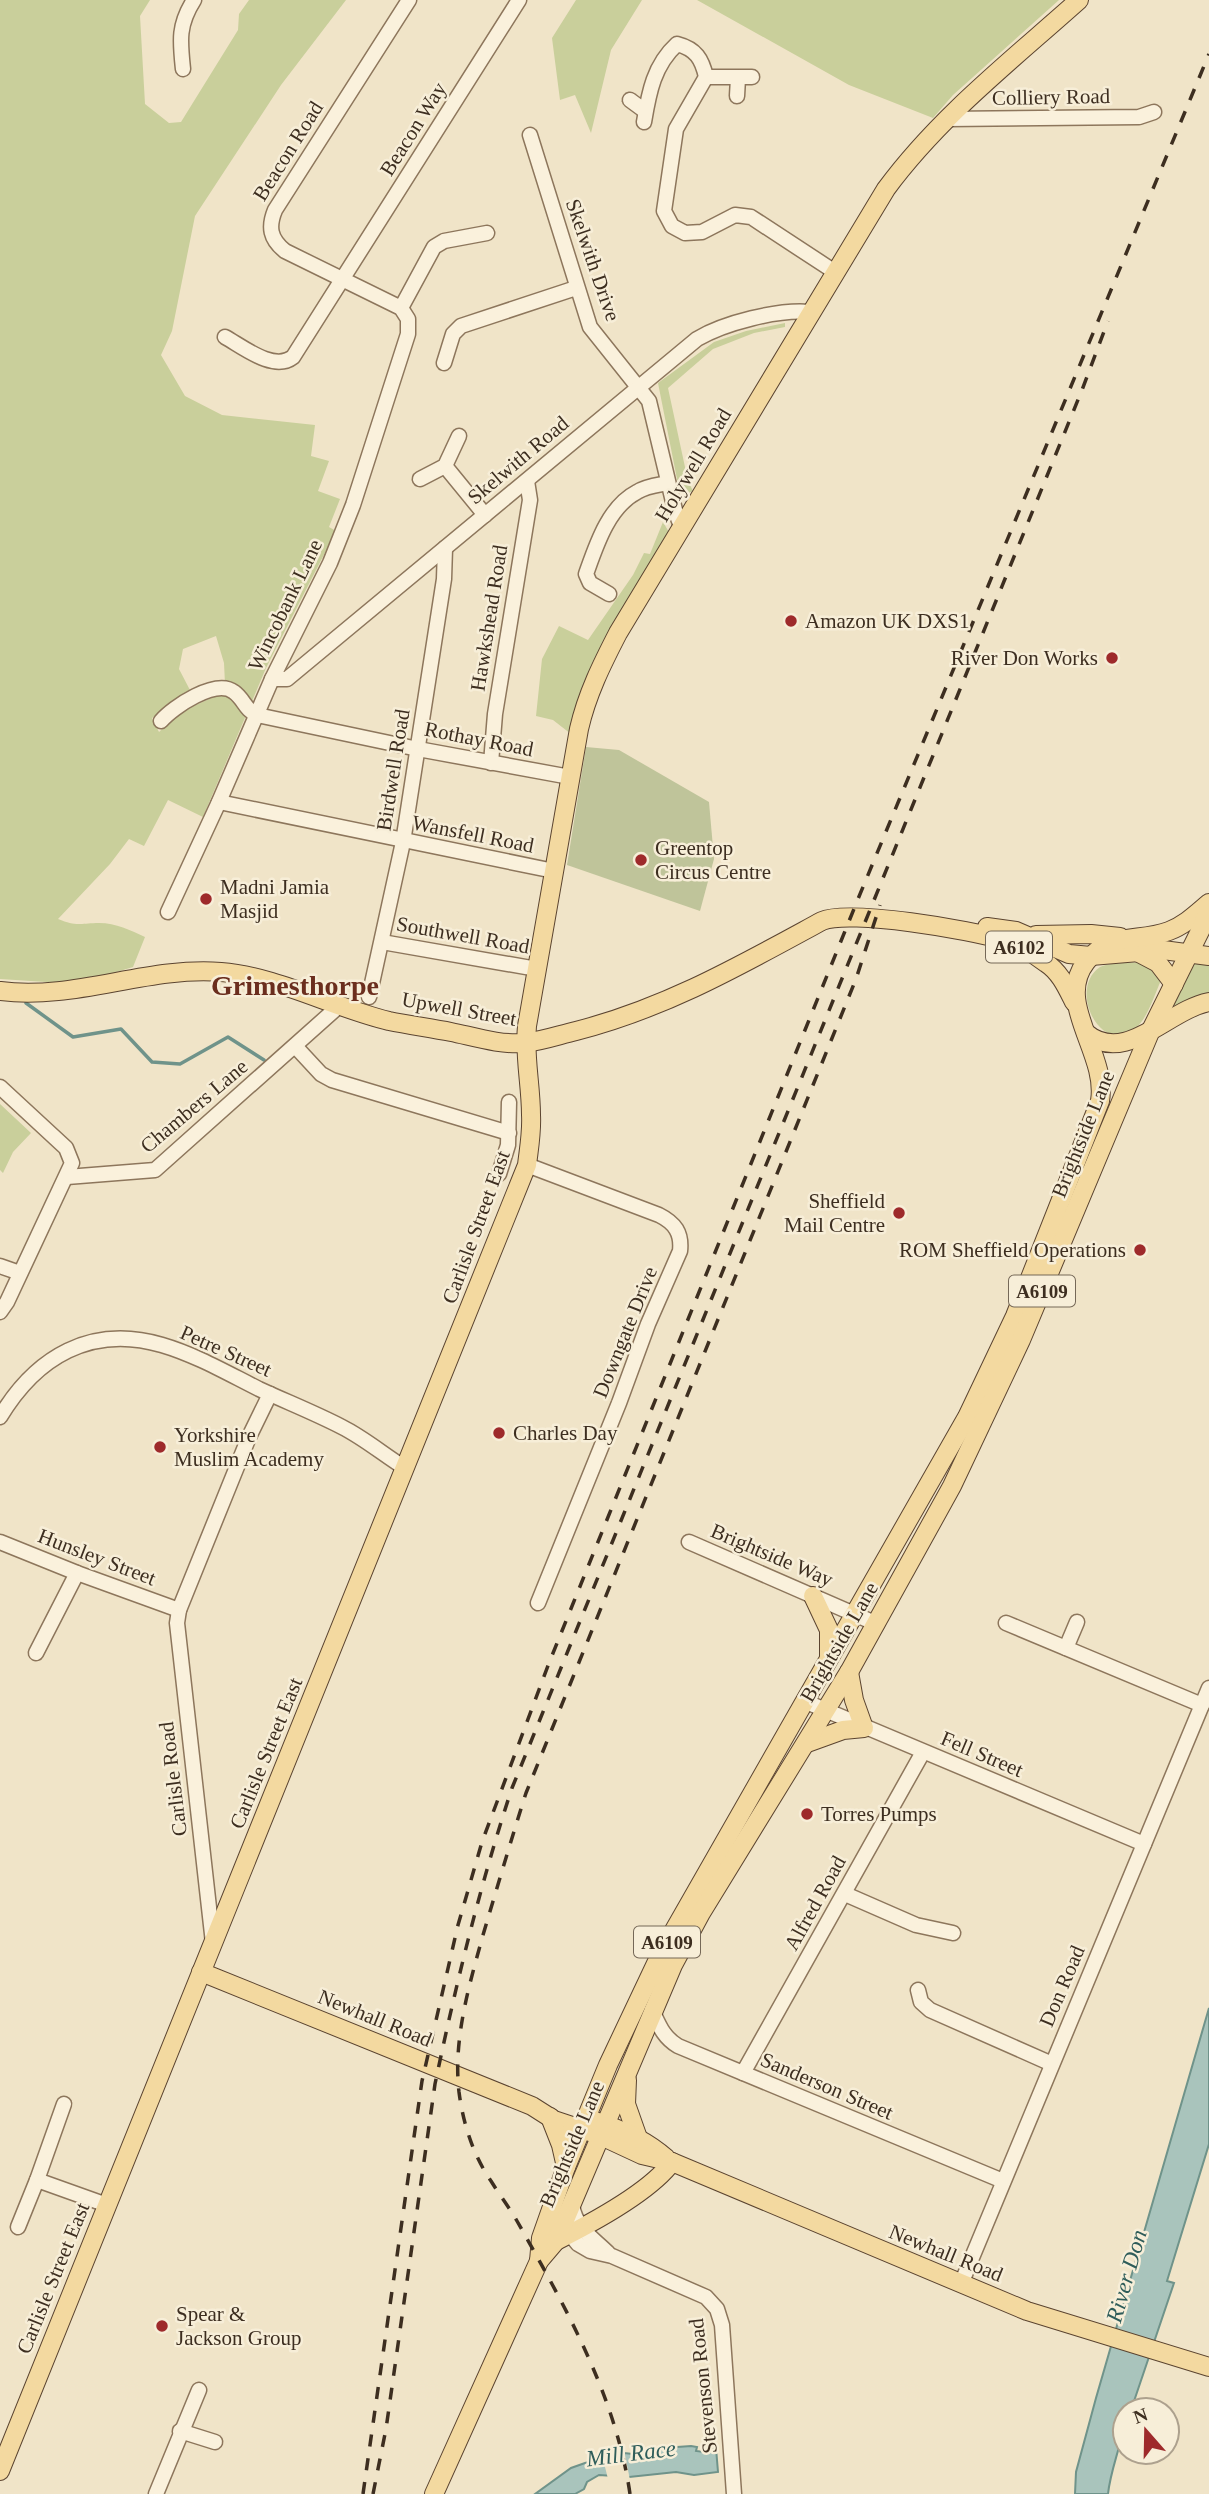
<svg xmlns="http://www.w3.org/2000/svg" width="1209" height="2494" viewBox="0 0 1209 2494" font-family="'Times New Roman',serif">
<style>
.green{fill:#c9cf9b;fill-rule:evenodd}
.cemetery{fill:#bfc49a}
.water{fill:#a9c4bc;stroke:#6f938a;stroke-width:2}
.pier{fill:#f0e4c8}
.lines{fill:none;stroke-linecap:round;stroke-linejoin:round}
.stream{stroke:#6f938a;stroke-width:3.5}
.minor-casing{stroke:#8d765c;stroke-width:17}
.major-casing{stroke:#5b4430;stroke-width:20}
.minor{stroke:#faf1dc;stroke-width:14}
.major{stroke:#f3d9a0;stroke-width:18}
.rail{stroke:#3d2e20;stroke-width:3.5;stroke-dasharray:12 12;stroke-linecap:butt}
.poi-dot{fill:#9e2a2b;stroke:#f7eed8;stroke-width:2.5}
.labels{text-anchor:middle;stroke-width:5;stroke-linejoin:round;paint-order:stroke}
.shield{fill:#f7eed8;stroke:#756857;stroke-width:2}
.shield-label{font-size:19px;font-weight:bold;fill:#3d2e20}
.street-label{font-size:21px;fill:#3d2e20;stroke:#f7eed8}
.poi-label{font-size:21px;fill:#3d2e20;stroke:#f7eed8;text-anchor:start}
.water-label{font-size:23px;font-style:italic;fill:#2f5d5a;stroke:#f7eed8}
.district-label{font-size:28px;font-weight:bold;fill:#6b2e1e;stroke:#f7eed8}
</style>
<rect width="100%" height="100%" fill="#f0e4c8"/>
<g class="green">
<path d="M0,0H150L140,16L145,104L169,123L181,122L238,30L239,14L249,0H346L281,85L195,216L172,331L161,355L185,396L222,415L315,425L311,456L329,461L318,491L340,499L329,527L336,531L266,668L203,817L168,800L144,846L129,839L110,864L58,919C75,926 78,924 96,923C114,922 130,930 145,937L133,967L77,984L0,979ZM216,636L224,663L225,684L216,696L180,712L159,732L152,718L191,692L179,669L183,649Z"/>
<polygon points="576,0 642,0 611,50 591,133 575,95 560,100 552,38"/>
<polygon points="697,0 1059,0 953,95 933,118 849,85"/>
<polygon points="785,323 785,327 754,333 713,349 668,388 688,481 693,491 684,495 679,489 658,383 714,342 746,331"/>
<polygon points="663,522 670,534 571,734 553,720 536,716 542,659 559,626 588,640 633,575 644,553 650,554"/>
<path d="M1148,962L1161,980C1155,994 1148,1017 1136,1028C1101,1058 1067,989 1100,967C1109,962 1137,963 1148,962Z"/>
<polygon points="1192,962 1209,965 1209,993 1169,1008"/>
<polygon points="0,1104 31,1133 13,1152 3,1173 0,1170"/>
</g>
<polygon class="cemetery" points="586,747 619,750 709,802 714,859 700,911 567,865"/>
<g class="water">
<path d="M1209,2008V2144L1167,2281L1174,2283L1131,2410H1125C1125,2439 1111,2465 1108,2494H1075L1076,2472L1096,2398Z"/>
<polygon points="691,2446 697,2447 696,2451 704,2452 716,2448 718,2472 694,2475 676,2472 629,2477 599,2475 587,2482 584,2489 575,2494 535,2494 571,2468 585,2463 624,2453 633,2454 662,2449 666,2451 677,2447"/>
</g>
<polygon class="pier" points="624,2450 630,2480 608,2479 602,2455"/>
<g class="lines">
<polyline class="stream" points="26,1003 73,1037 121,1029 152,1062 180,1064 228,1037 264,1060"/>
<g class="minor-casing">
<g id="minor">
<path d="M183,69C180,41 178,25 194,0"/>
<polyline points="706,77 752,77"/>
<polyline points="737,96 738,78"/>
<polyline points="630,100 645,111"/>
<polyline points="947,119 1139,117 1154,112"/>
<path d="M644,122C649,92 654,65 677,44C696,49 702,59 706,77L676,129L664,211L672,226L685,233L702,232L735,215L751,217L835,272"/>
<polyline points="530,135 590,327 649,401 675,510 682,529"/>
<polyline points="401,308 434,247 444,241 487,233"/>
<path d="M225,337C243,347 274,372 293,357L519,0"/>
<polyline points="444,363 453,334 461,326 576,288"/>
<polyline points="445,466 485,515"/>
<polyline points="420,479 445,466 459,436"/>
<path d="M609,594L590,583L586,574C596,546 608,507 637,492C646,486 658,485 668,483"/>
<path d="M272,679H287L697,339C724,323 778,309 810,312"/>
<path d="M161,721C173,707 216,678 234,692C244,699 245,710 257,715L418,749L570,777"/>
<polyline points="491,763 495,714 530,500 527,481"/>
<polyline points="219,802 554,871"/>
<path d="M168,912L218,804L272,679L330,563L353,505L408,334V319L401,308L285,251C270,239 268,227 275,210L409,0"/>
<polyline points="382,942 537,969"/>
<polyline points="369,997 403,842 444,579 445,548"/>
<polyline points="295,1046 321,1074 332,1080 509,1133"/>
<polyline points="0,1087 66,1148 72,1163 7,1302 0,1312"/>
<path d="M527,1165L659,1215C675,1223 682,1233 680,1251L648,1324L619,1403L538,1603"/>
<polyline points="499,1174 508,1145 509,1102"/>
<polyline points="67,1177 155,1170 339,1006"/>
<polyline points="0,1266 20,1273"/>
<path d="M0,1417C36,1357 91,1324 162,1345C196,1355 227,1373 259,1389C287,1402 315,1413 342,1427C364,1438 384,1455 405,1468"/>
<polyline points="0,1542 77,1573 179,1610"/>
<polyline points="689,1542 877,1624"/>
<polyline points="1006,1623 1202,1705"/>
<polyline points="1066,1648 1077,1622"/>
<polyline points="36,1653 77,1573"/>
<polyline points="804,1701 1144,1844"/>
<polyline points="845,1894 916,1925 953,1933"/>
<polyline points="213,1943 177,1623 179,1610 249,1437 270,1394"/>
<polyline points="918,1990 921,2002 930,2010 1052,2064"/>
<path d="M652,2010C659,2025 663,2037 678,2046L1003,2181"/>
<polyline points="743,2073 923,1752"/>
<polyline points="64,2104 37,2180 107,2205"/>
<path d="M572,2205C576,2229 592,2237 608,2253"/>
<polyline points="18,2227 37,2180"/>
<polyline points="565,2228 578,2244 590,2251 612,2256 706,2297 717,2309 722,2325 734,2494"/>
<polyline points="961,2284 1209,1688"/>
<polyline points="180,2431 215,2442"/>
<polyline points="156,2494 199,2390"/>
</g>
</g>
<g class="major-casing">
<g id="major">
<polyline points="987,927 1016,931 1069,954 1091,956 1163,950 1209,956"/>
<polyline points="1036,935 1091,934 1120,937"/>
<polyline points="1139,953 1158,963 1174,984"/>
<path d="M0,991C74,1001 147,966 221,972C276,976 334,1008 389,1021C409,1025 430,1028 451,1032C475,1037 500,1045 524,1043C542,1041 559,1035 576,1031C666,1008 741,965 822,921C848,909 972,930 1003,940C1018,945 1033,953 1046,963C1060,972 1067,988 1074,1002"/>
<path d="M1086,1033C1125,1066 1168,1010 1209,1002"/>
<polyline points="813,1596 829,1630 829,1656"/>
<polyline points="807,1743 843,1730 864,1728 854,1700 849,1672"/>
<polyline points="201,1972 532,2106 554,2120 599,2135 642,2155 672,2162 1027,2311 1209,2367"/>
<polyline points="627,2080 626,2104 638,2138"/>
<polyline points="550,2117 561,2145 566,2167"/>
<path d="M595,2121C621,2129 646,2140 666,2158"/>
<path d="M556,2241C590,2224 650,2192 672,2162"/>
<path d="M539,2261L541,2238L566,2167L608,2065L660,1955L967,1417L1015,1316L1100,1101C1108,1053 1054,1003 1086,962C1111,930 1137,943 1169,931C1185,925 1197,913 1209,903"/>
<path d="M0,2471L527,1165C529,1148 532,1132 531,1115C531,1085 524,1056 527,1026L579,729C587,694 602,664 618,633L886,189C939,117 1012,60 1079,0"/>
<polyline points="434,2494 539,2261 556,2241 673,1965 701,1913 849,1672 952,1486 1021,1340 1151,1030 1203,925 1209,906"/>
</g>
</g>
<use href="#minor" class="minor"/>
<use href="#major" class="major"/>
<g class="rail">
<polyline points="363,2494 422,2081 458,1925 482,1842 549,1663 858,899 1209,54"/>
<path d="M373,2494L386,2429L435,2084C456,1984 480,1885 512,1788L1082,390L1108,321"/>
<path d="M630,2494C616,2396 565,2306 517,2221C509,2207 499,2194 491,2181C473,2155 463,2123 459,2092C453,2039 469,1986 483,1935C497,1888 511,1840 526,1793L856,979L880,905"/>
</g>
</g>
<g class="poi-dot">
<circle cx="791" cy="621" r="7"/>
<circle cx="1112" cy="658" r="7"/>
<circle cx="641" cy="860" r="7"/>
<circle cx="206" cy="899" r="7"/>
<circle cx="899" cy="1213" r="7"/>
<circle cx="1140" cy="1250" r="7"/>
<circle cx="499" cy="1433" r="7"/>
<circle cx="160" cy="1447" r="7"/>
<circle cx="807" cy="1814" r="7"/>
<circle cx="162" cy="2326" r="7"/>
</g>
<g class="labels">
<g class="shield">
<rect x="986" y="931.5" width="66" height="31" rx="5"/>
<rect x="1009" y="1275.5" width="66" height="31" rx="5"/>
<rect x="634" y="1926.5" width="66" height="31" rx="5"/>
</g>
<g class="shield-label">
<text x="1019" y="954">A6102</text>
<text x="1042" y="1298">A6109</text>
<text x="667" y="1949">A6109</text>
</g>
<g class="street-label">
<text transform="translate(1051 97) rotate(-1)" y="7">Colliery Road</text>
<text transform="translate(413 129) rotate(-58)" y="7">Beacon Way</text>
<text transform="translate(288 151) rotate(-58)" y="7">Beacon Road</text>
<text transform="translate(593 260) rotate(71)" y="7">Skelwith Drive</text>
<text transform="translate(518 460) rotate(-40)" y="7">Skelwith Road</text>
<text transform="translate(693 465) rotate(-59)" y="7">Holywell Road</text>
<text transform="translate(285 605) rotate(-64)" y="7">Wincobank Lane</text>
<text transform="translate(489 618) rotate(-81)" y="7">Hawkshead Road</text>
<text transform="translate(479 739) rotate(11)" y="7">Rothay Road</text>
<text transform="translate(393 770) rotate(-81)" y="7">Birdwell Road</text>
<text transform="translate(473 834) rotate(11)" y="7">Wansfell Road</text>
<text transform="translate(463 935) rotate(10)" y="7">Southwell Road</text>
<text transform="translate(459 1009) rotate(10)" y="7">Upwell Street</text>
<text transform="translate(194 1106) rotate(-40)" y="7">Chambers Lane</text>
<text transform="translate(1083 1134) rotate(-68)" y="7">Brightside Lane</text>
<text transform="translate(476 1227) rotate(-70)" y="7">Carlisle Street East</text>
<text transform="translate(625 1332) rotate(-68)" y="7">Downgate Drive</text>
<text transform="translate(226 1351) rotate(24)" y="7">Petre Street</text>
<text transform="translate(772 1555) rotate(23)" y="7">Brightside Way</text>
<text transform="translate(97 1557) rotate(21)" y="7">Hunsley Street</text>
<text transform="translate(839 1642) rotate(-60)" y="7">Brightside Lane</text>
<text transform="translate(266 1753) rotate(-68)" y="7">Carlisle Street East</text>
<text transform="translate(982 1754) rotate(23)" y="7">Fell Street</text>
<text transform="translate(173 1779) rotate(-97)" y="7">Carlisle Road</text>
<text transform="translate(815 1903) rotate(-61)" y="7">Alfred Road</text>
<text transform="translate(1062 1986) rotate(-67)" y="7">Don Road</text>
<text transform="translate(375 2018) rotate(22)" y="7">Newhall Road</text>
<text transform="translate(827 2086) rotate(23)" y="7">Sanderson Street</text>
<text transform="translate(572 2144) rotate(-67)" y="7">Brightside Lane</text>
<text transform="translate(946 2253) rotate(22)" y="7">Newhall Road</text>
<text transform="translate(53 2278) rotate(-68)" y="7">Carlisle Street East</text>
<text transform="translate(703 2386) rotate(-96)" y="7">Stevenson Road</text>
</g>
<g class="poi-label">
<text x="805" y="628">Amazon UK DXS1</text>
<text x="1098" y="665" text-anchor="end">River Don Works</text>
<text x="655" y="855">Greentop<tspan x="655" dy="24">Circus Centre</tspan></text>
<text x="220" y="894">Madni Jamia<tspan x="220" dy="24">Masjid</tspan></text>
<text x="885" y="1208" text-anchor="end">Sheffield<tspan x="885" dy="24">Mail Centre</tspan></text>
<text x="1126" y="1257" text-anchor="end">ROM Sheffield Operations</text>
<text x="513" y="1440">Charles Day</text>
<text x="174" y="1442">Yorkshire<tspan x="174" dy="24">Muslim Academy</tspan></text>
<text x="821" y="1821">Torres Pumps</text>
<text x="176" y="2321">Spear &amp;<tspan x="176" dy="24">Jackson Group</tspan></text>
</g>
<g class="water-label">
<text transform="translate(1126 2276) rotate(-74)" y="8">River Don</text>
<text transform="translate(631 2453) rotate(-7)" y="8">Mill Race</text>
</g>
<g class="district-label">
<text x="295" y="995">Grimesthorpe</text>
</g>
</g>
<g transform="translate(1146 2431) rotate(340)"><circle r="33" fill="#f7eed8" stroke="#ada18e" stroke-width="2"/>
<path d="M0-5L12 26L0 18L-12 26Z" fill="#9e2a2b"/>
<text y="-10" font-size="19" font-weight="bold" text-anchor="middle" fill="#3d2e20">N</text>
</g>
</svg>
